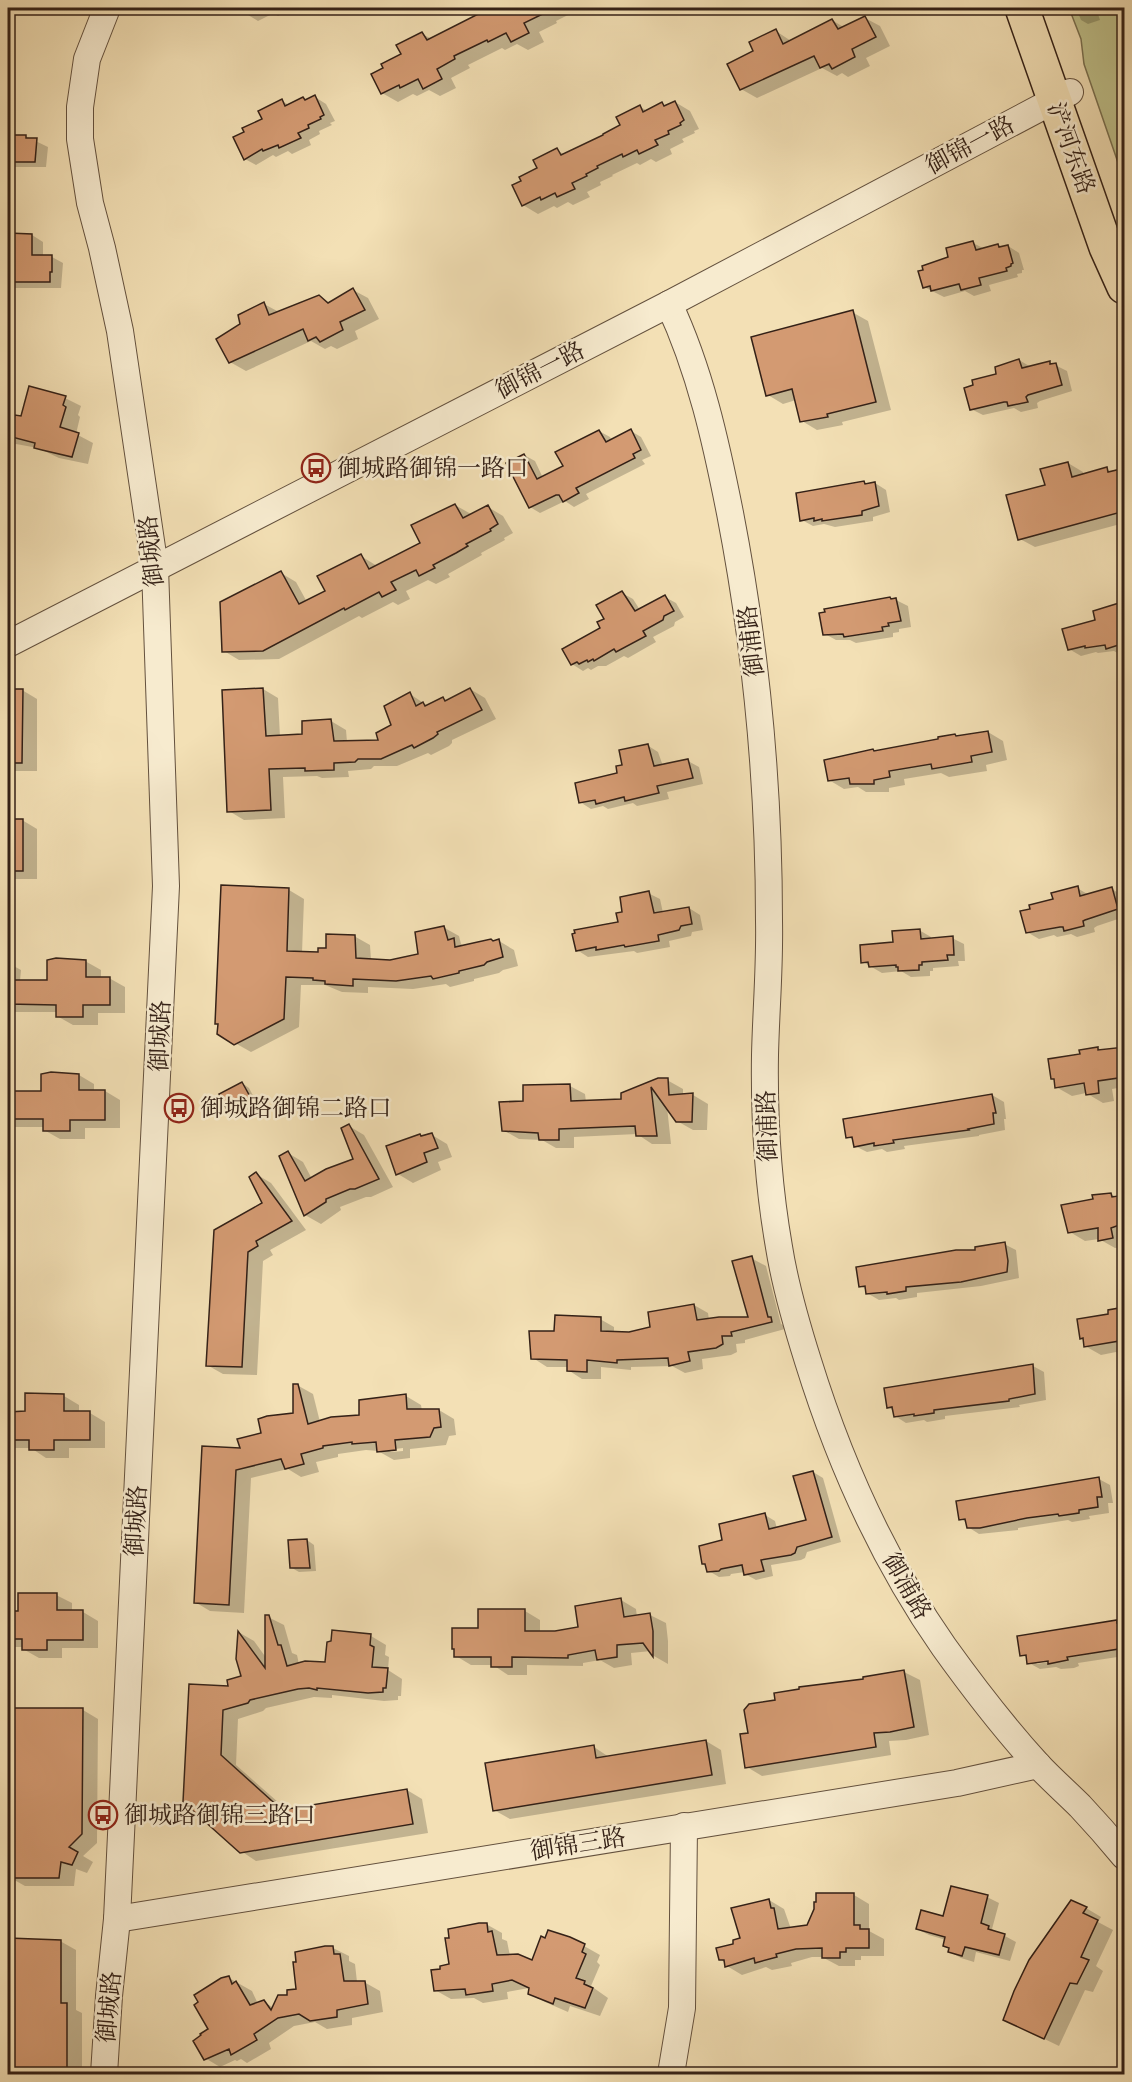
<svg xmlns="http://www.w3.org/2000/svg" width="1132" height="2082" viewBox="0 0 1132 2082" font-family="'IM FELL Great Primer','Noto Serif SC',serif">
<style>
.green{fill:#bfc18b;stroke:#7a7151;stroke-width:1.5}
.shadow{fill:#0003;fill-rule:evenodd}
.building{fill:#d39a72;stroke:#342117;stroke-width:1.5}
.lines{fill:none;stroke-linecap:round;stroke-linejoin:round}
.minor-casing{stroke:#64513e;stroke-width:28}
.major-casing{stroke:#342117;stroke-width:36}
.minor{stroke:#f7ebcf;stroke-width:26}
.major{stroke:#f3e0b5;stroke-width:33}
.labels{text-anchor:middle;stroke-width:5;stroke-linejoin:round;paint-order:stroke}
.street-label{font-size:24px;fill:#342117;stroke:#f7ebcf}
.poi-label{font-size:24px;fill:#342117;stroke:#f7ebcf;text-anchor:start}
</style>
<rect width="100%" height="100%" fill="#f3e0b5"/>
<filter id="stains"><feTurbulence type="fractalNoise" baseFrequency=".00333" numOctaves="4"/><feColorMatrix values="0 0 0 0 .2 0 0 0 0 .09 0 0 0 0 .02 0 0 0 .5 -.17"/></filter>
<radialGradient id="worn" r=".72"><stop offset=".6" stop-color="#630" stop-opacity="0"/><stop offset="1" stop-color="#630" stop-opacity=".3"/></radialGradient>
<polygon class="green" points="1069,8 1124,8 1124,180 1084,64 1081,39"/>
<g class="shadow">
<polygon points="240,8 306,8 294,14 288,10 278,16 274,13 258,21 243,12"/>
<polygon points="489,8 570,8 571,10 567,13 568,15 556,21 557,23 539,32 544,42 528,50 517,44 505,50 502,48 468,65 470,68 451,78 456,88 440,96 429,90 417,96 413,94 398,102 382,93 385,69 403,55 422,34 432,39 490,9"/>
<polygon points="1076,8 1096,8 1100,20 1088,24 1081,20"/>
<polygon points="865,18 880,26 890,46 866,58 870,66 848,77 842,73 837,76 822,68 757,98 741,89 755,52 776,31 791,41 832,20 845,28"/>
<polygon points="315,97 326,104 335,121 330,123 332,125 319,131 320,134 309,140 311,145 292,154 288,151 276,157 273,155 256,165 245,159 264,120 282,101 289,105 303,98 307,101"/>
<polygon points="675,102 690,111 699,129 694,131 695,133 682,139 684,142 670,149 672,154 656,162 651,159 640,165 637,163 612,175 613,176 600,182 601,185 587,192 590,197 573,205 568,202 557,208 554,206 538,214 523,205 539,169 557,150 565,155 622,126 640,107 648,111 662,104 666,106"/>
<polygon points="8,112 13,115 13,136 25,136 48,147 46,167 8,167"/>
<polygon points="8,235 32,235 43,242 43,257 52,257 63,263 61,288 8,288"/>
<polygon points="973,243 985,249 998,246 1001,248 1008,246 1019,253 1024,270 1022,270 1022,273 1017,274 1018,277 989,285 991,291 974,296 965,291 944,297 924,287 950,258"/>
<polygon points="353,290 368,298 379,319 355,331 358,339 337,349 331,346 325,349 311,341 246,371 230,362 241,325 264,304 279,312 319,297 330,303"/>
<polygon points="852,312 868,321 891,410 842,422 843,425 817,430 802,421 796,400 783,404 768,395"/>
<polygon points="1019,360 1031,367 1049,362 1067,371 1072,391 1040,401 1037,403 1038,408 1021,412 1014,408 983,415 971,409 998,375 1004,364"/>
<polygon points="65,398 81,406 78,415 80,417 76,434 93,443 88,464 59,458 38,448 16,444 8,446 8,419 22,418"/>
<polygon points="599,431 610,437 612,441 631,431 641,437 651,456 642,460 645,464 586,494 589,499 574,507 565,501 540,513 530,507 524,455 535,461 543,478 565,467"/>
<polygon points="1068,463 1083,472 1084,475 1106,469 1113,473 1124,469 1124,523 1035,547 1020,539 1046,486"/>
<polygon points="864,483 867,485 875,483 886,490 890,512 873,517 873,521 835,527 824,524 813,526 802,520"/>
<polygon points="455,505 471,514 488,507 503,516 513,533 504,538 505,540 481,553 482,555 448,574 450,577 436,584 428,580 406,591 410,599 398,605 393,602 362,618 359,616 279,659 239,660 224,651 281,573 296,582 307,602 327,591 361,556 377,566 422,543"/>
<polygon points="622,593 633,599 640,610 665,597 676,603 684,617 675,622 674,626 653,637 656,642 628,658 624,656 606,666 598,666 591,670 588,668 583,671 572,664 602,628 606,619"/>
<polygon points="892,600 896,600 908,606 911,627 899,629 899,632 893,633 893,637 856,643 850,640 836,640 825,634"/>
<polygon points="1119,605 1124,608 1124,653 1119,654 1114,651 1098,653 1096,652 1081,656 1069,649 1097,621"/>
<polygon points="263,689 278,698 280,737 304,736 331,721 346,730 347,742 380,742 393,726 410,694 428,706 443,698 448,701 470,689 485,698 496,719 452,740 452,743 449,746 431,755 428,753 397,766 374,766 371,769 348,771 349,777 322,778 317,776 283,777 285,818 244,820 229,811"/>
<polygon points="8,690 22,690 37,699 37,771 8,771"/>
<polygon points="988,732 1003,741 1007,760 986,765 987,771 949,777 941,773 904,779 905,785 889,788 889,792 866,792 858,787 844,789 829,780 873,750 876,752"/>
<polygon points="647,745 658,752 663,766 688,761 699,767 703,784 667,792 669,799 637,806 633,803 608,809 603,806 591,809 580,802 619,774 624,766"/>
<polygon points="1124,752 1124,777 1122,776 1117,754"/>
<polygon points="8,820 22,820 37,829 37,879 8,879"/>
<polygon points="1077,888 1089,895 1112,889 1123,896 1124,917 1097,926 1094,928 1095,932 1077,937 1071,934 1057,937 1054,935 1039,939 1027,932 1055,900"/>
<polygon points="289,890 304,899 302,953 319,953 354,936 370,945 371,960 390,961 420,955 443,927 459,936 461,944 465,947 499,941 514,950 518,966 503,970 499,973 474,979 474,981 450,987 446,984 413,989 368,987 368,993 342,992 325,985 301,985 299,1027 251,1052 235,1043"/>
<polygon points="648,893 660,899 663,913 689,908 700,915 703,930 692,932 691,936 669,941 670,947 637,953 634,951 588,957 577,950 619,923 624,913"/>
<polygon points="919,930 931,937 931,940 952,938 964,944 965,961 958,961 959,966 933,968 933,971 930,971 930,976 911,977 901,971 882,973 863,962"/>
<polygon points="85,961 101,970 101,978 109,978 125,987 125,1013 98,1013 98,1025 73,1025 57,1016 57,1012 11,1012 11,1025 8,1025 8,963 21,970 20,981 49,981"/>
<polygon points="1098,1048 1103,1051 1124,1048 1124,1087 1112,1089 1114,1101 1103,1103 1086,1093 1072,1096 1056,1087 1055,1080 1053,1078 1082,1056"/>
<polygon points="79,1075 94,1084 94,1091 105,1091 120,1100 120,1128 85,1128 85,1139 60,1139 44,1130 44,1127 8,1127 8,1092 43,1092"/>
<polygon points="667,1080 683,1089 683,1095 693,1095 708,1104 707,1130 693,1130 677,1121 667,1107 671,1144 652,1144 637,1134 574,1137 574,1148 556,1148 542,1140 519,1139 503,1130 525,1103 570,1086 585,1094 586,1102 622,1101 622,1094"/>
<polygon points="242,1083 249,1088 259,1107 238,1118 231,1113 221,1094"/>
<polygon points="992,1095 1004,1102 1006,1119 1004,1119 1005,1130 979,1135 979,1136 904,1146 905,1149 887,1152 882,1149 867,1152 855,1146 855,1141 848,1137"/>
<polygon points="349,1126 364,1135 393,1187 371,1197 366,1197 340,1207 341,1210 321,1224 305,1215 288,1153 303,1162 312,1179 354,1160"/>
<polygon points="432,1135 447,1144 452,1157 438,1162 441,1170 413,1183 398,1174 423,1138"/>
<polygon points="256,1174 271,1183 306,1230 270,1250 273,1255 263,1261 257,1375 223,1374 207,1365 264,1203"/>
<polygon points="1111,1194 1116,1197 1124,1196 1124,1247 1115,1248 1099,1239 1085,1241 1070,1232 1095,1200"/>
<polygon points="1004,1244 1016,1250 1019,1278 981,1286 917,1293 917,1297 899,1300 896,1298 879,1300 867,1293 867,1290 860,1286"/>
<polygon points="751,1258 766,1266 781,1324 785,1326 785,1329 745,1340 745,1343 736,1344 737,1352 731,1355 702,1359 703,1369 685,1373 672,1366 631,1367 631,1370 601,1367 601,1379 582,1379 568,1370 568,1367 547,1367 533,1358 555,1333 600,1319 614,1327 614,1333 629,1333 652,1329 694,1305 708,1313 709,1320 750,1318"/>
<polygon points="1124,1308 1124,1358 1116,1352 1101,1355 1085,1346 1084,1340 1081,1338 1110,1315"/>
<polygon points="1033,1366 1044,1372 1046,1400 1019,1405 1020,1407 945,1416 945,1419 927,1422 924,1420 906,1423 895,1416 894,1411 888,1407"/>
<path d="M297,1385L313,1394L320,1422L361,1416L406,1396L421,1405L422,1411L439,1410L454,1419L456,1435L449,1436L446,1445L410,1449V1458L394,1460L378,1451L366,1450L338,1454V1457L316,1462L319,1472L301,1477L288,1469L251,1478L244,1613L210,1611L195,1602L242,1450L294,1414ZM403,1448V1451L391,1452L388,1450Z"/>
<polygon points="64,1396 79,1405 79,1413 90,1413 105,1422 105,1448 69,1448 69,1458 46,1458 31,1448 8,1448 8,1412 27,1412"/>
<polygon points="813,1472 823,1478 841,1542 807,1552 805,1558 801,1560 771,1565 773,1576 756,1580 745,1574 745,1572 731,1574 730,1576 719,1577 709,1571 724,1541 765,1515 775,1521 777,1529 808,1521"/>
<polygon points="1099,1479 1110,1485 1113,1503 1108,1503 1109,1513 1089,1516 1090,1519 1072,1522 1068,1520 1018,1528 1018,1530 979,1534 968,1527 967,1523 961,1519"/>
<polygon points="307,1540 314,1545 316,1571 299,1572 292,1568"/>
<polygon points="56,1595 72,1603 72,1612 83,1612 98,1621 98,1648 62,1648 62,1658 39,1658 23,1649 23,1647 8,1647 8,1612 20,1612"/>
<polygon points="621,1600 636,1609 637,1617 650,1615 666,1623 668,1641 668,1664 654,1656 651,1651 631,1653 632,1665 614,1668 600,1660 583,1663 583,1666 527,1665 527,1675 508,1675 493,1665 471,1665 456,1656 480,1629 525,1611 540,1620 540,1633 555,1632 580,1628"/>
<polygon points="268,1617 284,1625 292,1653 297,1655 299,1664 327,1664 333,1632 371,1636 386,1645 385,1655 389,1657 388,1670 402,1679 401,1696 398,1696 398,1700 384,1701 332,1695 332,1698 314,1697 266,1708 263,1711 238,1719 236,1765 287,1810 407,1790 422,1799 428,1833 256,1861 241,1851 184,1801 230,1688 243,1677 238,1659 240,1633 254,1641 267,1659"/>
<path d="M1124,1620V1656L1078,1663L1079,1666L1074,1668L1061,1669L1056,1667L1040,1669L1029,1663L1028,1658L1022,1655L1019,1637ZM1055,1658V1661L1037,1664L1034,1661Z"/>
<polygon points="904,1672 920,1680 929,1735 906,1740 889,1741 891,1755 762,1776 747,1767 750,1734 865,1680"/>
<polygon points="8,1710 83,1710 98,1719 97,1843 83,1856 93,1862 87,1873 76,1869 74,1886 25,1886 9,1877"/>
<polygon points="706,1741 721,1750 726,1784 510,1819 494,1810 594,1747 609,1757"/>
<polygon points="854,1895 869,1904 869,1931 884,1939 884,1956 861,1956 861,1960 855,1960 855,1966 839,1966 822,1957 812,1957 791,1963 792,1966 772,1970 766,1967 742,1975 727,1966 721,1959 741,1939 769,1900 784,1909 791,1929 808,1927"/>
<polygon points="987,1897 999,1903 992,1929 1016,1942 1010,1961 976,1952 974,1962 961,1958 950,1952 951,1948 946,1940 929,1935 917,1929"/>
<polygon points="1086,1908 1101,1917 1098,1922 1113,1930 1096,1966 1103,1971 1093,1992 1085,1990 1059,2046 1005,2020"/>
<polygon points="486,1924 502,1933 502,1939 507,1941 510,1956 533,1962 570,1938 600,1955 597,1962 600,1965 591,1986 608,1998 600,2016 570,2006 568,2012 545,2002 529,1994 531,1989 529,1988 507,1992 508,1999 483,2003 474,1998 451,1999 435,1990 441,1970 450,1965"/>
<polygon points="8,1940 60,1941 76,1950 76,2010 82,2013 82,2069 94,2074 8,2074"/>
<polygon points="333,1948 349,1956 349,1961 355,1964 357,1982 364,1982 380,1991 383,2012 352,2018 352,2025 327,2029 315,2022 294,2026 269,2043 271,2049 247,2063 241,2059 237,2061 235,2060 220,2067 205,2058 210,2029 229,1978 252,1991 258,2004 264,2002 274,2008 297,1990"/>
</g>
<g class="building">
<polygon points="490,8 555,8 524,23 529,33 511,42 506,33 488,42 487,40 454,56 455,59 437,69 442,79 423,89 418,79 400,88 399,85 381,94 371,74 383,68 381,64 401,54 396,45 422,32 427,40"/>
<polygon points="865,16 876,37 852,49 855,57 832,69 829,64 820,68 814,56 740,90 727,64 753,51 749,42 776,29 783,44 832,19 838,29"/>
<polygon points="315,95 324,115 320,117 321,119 308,125 309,128 298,133 301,138 279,148 278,145 263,151 262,149 244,160 233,137 244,132 242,128 262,119 258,111 282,99 285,106 303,97 305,100"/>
<polygon points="675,101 684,120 680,123 681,125 668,131 669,134 655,140 658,145 639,154 637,150 623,157 622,154 597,166 598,168 586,174 587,176 572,183 575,189 557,197 555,193 541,200 540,197 522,206 512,185 521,181 519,177 537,168 533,160 557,148 561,155 603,135 603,134 620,125 616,117 640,105 643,112 662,102 664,106"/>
<polygon points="10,135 26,135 26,138 37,138 35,162 8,162 8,138 10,138"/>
<polygon points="8,233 32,234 32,255 52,255 52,272 50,272 50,282 11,282 11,280 8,280"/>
<polygon points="973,241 976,250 998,244 999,247 1008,245 1013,263 1011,264 1011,266 1006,268 1007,271 979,278 981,285 961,290 959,284 931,291 930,286 923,288 918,271 923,270 922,266 948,257 946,248"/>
<polygon points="353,288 365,310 340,322 343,330 320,342 316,337 308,341 303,329 229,363 216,339 240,324 238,315 264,302 269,315 319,295 328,303"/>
<polygon points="853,310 876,402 827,414 828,417 800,422 792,389 766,396 751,337"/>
<polygon points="1019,359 1022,368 1050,361 1050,364 1056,363 1062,385 1028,395 1026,397 1028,402 1008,406 1007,402 1004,402 970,410 964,388 973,385 972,380 996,374 995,367"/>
<polygon points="29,386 66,396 63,405 66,407 60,427 79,433 72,457 42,450 34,448 35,443 8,436 8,417 14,418 15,415 21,416"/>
<polygon points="631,429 641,450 633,454 635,458 576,488 579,493 563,502 559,495 556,495 529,508 506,463 524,454 537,479 563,466 555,452 599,430 606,442"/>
<polygon points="1068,462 1072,477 1107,467 1108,472 1125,468 1125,511 1018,540 1006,495 1045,485 1040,469"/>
<polygon points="864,481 865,484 875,482 879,506 862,511 862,515 822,521 822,519 814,521 814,518 800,521 796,493"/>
<polygon points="455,504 463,518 488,505 498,524 490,529 491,531 466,544 468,546 456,553 433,565 435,568 419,576 416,570 391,582 396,590 382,597 379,592 345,610 344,608 263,651 222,652 220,602 281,571 299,604 325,591 317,576 361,554 369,569 420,543 411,525"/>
<polygon points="622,591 635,611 665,595 674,611 664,616 663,620 643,631 646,636 616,652 614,649 594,661 593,659 588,662 587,660 579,664 577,662 571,665 562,649 600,628 597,622 604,619 596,605"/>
<polygon points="890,597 891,599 896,598 901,621 888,623 889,626 882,627 883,631 844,637 843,634 823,635 819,613 825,612 824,609"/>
<polygon points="1119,603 1125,624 1125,643 1106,649 1105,645 1085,648 1085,646 1068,650 1062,629 1095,620 1093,611"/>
<polygon points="263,688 266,736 302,734 302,721 331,719 334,741 378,740 376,733 391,725 384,706 410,692 416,706 423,702 425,706 443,697 445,701 470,688 482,710 437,732 438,734 433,738 414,748 412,745 381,759 358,759 355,762 334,763 334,770 305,771 305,768 269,769 271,810 227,812 222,690"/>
<polygon points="8,689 23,689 22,763 8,763"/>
<polygon points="988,731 992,752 971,756 972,762 932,769 931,764 889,771 890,777 874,780 874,784 850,784 849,778 828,781 824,760 873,749 874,751 938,739 938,737 955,734 956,736"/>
<polygon points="648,744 654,766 688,759 693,778 657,786 659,793 625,801 624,797 596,804 595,800 579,803 575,783 617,773 616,766 622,765 619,750"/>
<rect x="8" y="819" width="15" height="52"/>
<polygon points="221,885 289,888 287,951 318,952 318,948 326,948 326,934 355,935 356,958 390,960 418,954 415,932 444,926 448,940 454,938 455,947 491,939 493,941 499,939 503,957 487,962 484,965 459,971 459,973 433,979 431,976 396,981 353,979 353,986 325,984 325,981 313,980 313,978 286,977 284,1019 234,1045 217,1034 218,1024 215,1024"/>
<polygon points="1078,886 1080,896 1112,887 1118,909 1085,920 1083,921 1084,926 1064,931 1063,927 1060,927 1026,933 1020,911 1030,909 1029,905 1053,899 1051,893"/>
<polygon points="649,891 654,913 689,907 692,924 681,926 679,930 658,935 659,941 625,947 624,945 596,950 596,947 576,951 572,934 575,933 574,930 618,922 616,913 622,912 620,897"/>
<polygon points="920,929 921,939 953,936 954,955 947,955 948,960 922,962 922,965 919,965 919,970 898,971 898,967 896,967 896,965 869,967 868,962 861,963 860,945 893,942 892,931"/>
<polygon points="56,958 86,960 86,977 110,977 110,1005 83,1005 83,1017 56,1017 56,1005 8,1004 8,980 47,980 47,960"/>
<polygon points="1098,1047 1098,1050 1125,1047 1125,1077 1098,1081 1099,1093 1086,1095 1084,1083 1055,1088 1054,1079 1051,1079 1048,1059 1080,1054 1079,1050"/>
<polygon points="51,1072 79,1074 79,1090 105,1090 105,1120 70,1120 70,1131 43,1131 43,1119 8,1119 8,1091 41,1091 41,1074"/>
<polygon points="658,1078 668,1078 669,1095 693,1093 692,1122 676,1122 651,1087 657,1136 636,1136 635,1126 559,1129 559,1140 539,1140 538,1133 502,1131 499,1102 523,1101 523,1085 570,1084 571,1101 621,1099 621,1093"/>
<polygon points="242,1082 253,1102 229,1114 219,1094"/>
<polygon points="992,1094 996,1113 993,1113 994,1124 968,1129 969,1130 893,1140 894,1143 874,1146 874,1143 854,1147 852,1137 846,1138 843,1119"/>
<polygon points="349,1124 379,1179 355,1189 350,1189 326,1199 326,1202 304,1216 279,1156 288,1151 305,1181 326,1169 353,1159 341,1128"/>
<polygon points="432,1133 438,1148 424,1153 427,1162 396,1175 386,1146 420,1134 421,1136"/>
<polygon points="256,1172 292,1221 256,1241 258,1246 248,1252 242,1367 206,1366 214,1230 262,1203 249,1177"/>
<polygon points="1111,1193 1112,1197 1125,1195 1125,1223 1111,1228 1113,1238 1098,1241 1098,1228 1068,1233 1061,1205 1093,1199 1092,1195"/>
<polygon points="1005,1242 1008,1261 1007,1272 961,1282 906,1287 906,1291 887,1294 887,1292 866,1294 865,1286 859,1287 856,1267 956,1250 975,1250 975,1247"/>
<polygon points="752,1256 768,1317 771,1317 772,1322 731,1332 732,1336 722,1336 723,1344 716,1348 688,1352 690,1361 669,1366 668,1358 617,1360 617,1363 587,1360 587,1372 567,1371 567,1360 531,1359 529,1331 554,1331 555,1315 601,1317 601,1331 629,1332 650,1327 648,1312 694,1304 697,1320 719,1317 748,1317 732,1261"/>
<polygon points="1125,1307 1125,1340 1084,1347 1083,1338 1080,1339 1077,1319 1108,1314 1108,1310"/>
<polygon points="1033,1364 1035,1394 1009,1399 1009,1401 934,1410 934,1413 914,1416 914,1414 894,1417 892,1407 887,1408 884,1388"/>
<polygon points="293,1384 298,1384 308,1424 331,1417 359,1415 359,1400 406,1394 407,1409 439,1409 441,1427 434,1428 430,1437 395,1440 396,1450 377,1452 376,1442 352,1444 352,1442 323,1446 323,1448 301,1454 304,1464 285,1469 281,1459 236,1470 229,1605 194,1603 202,1446 240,1448 237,1439 261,1433 258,1419 267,1416 293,1413"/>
<polygon points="25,1393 64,1394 64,1411 90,1411 90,1440 54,1440 54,1450 29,1450 29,1440 8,1440 8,1412 25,1411"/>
<polygon points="813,1471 832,1537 797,1547 795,1553 791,1555 761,1560 764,1571 744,1575 742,1565 721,1569 719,1571 707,1572 705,1564 702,1564 699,1546 722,1540 719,1524 765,1513 769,1529 806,1520 793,1476"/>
<polygon points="1099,1477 1102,1497 1097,1497 1098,1507 1079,1510 1079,1513 1059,1516 1058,1514 1027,1518 980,1528 967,1528 965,1519 959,1520 956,1501"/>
<polygon points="307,1539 310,1568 290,1568 288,1540"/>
<polygon points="18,1593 57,1593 57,1610 83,1610 83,1640 47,1640 47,1650 22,1650 22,1639 8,1639 8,1611 18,1611"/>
<polygon points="621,1598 624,1617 650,1613 653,1631 653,1657 643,1643 617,1645 617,1657 597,1660 595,1650 568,1655 568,1658 512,1657 512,1667 491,1667 491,1657 454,1657 454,1649 452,1649 452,1628 478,1628 478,1609 525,1609 525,1631 555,1631 578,1627 575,1606"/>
<polygon points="265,1615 269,1615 278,1645 281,1645 287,1666 305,1661 325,1662 327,1642 331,1641 332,1630 371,1634 370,1645 374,1647 372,1667 388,1668 386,1688 383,1688 383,1692 368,1693 317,1688 317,1690 309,1688 298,1689 250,1700 248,1703 223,1710 221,1755 282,1810 407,1789 413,1824 240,1853 183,1802 189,1684 228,1686 227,1680 241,1676 236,1659 238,1631 265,1668"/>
<polygon points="1117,1620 1117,1623 1125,1622 1125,1648 1067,1657 1068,1660 1048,1664 1048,1661 1027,1664 1026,1655 1020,1656 1017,1636"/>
<polygon points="904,1670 914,1727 890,1732 874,1733 876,1747 745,1768 740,1734 748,1733 744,1710 749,1704 775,1700 774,1693 799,1689 799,1687 863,1679 863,1677"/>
<polygon points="8,1708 83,1708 82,1834 69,1847 78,1852 72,1865 61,1862 59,1878 8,1878"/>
<polygon points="706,1740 712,1775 493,1811 485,1763 594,1745 596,1758"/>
<polygon points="951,1886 988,1895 981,1923 989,1926 988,1929 1005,1934 999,1955 965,1947 962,1956 948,1952 949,1948 943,1946 945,1937 916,1929 921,1910 943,1916"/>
<polygon points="816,1893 854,1893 854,1925 860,1925 860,1929 869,1929 869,1948 846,1948 846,1952 840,1952 840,1958 822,1958 822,1948 796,1949 776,1954 777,1957 755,1963 754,1958 725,1967 724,1960 719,1960 716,1948 733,1944 733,1940 740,1938 731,1908 769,1899 771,1908 774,1908 778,1929 807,1925 814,1909 814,1902 816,1902"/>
<polygon points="1071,1900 1087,1907 1083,1913 1098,1920 1081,1957 1089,1960 1077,1984 1070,1983 1044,2039 1003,2020 1014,1991 1029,1960"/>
<polygon points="479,1923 487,1923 488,1932 492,1931 497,1955 518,1954 532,1960 541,1936 545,1938 548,1930 570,1937 585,1944 582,1952 586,1954 576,1978 585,1981 584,1984 593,1988 585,2008 555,1998 553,2004 528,1994 529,1988 512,1980 492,1984 493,1991 466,1995 465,1989 434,1991 431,1970 440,1969 440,1966 449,1964 445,1938 449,1938 448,1929"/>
<polygon points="8,1938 61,1940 61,2003 67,2003 67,2074 8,2074"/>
<polygon points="325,1946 333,1946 334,1954 340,1954 344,1981 365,1981 368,2004 337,2010 337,2017 310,2021 299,2014 278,2018 254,2034 257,2040 231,2055 229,2049 204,2060 193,2041 201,2035 200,2034 208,2029 194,2005 198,2002 194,1995 221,1978 229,1976 232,1984 236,1981 250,2005 264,2000 271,2010 278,1995 287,1995 287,1990 296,1989 293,1962 296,1962 295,1952"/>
</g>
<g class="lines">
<g class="minor-casing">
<g id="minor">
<path d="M669,304C700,370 716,442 730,513C756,647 769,784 769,921C770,966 766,1010 765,1055C764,1119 768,1184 779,1247C785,1285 796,1323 808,1361C839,1461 883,1560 944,1647C972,1686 1006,1730 1038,1765C1051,1779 1066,1792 1080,1806C1095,1822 1110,1839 1124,1856"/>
<polyline points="8,644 669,304 1070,92"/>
<polyline points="117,1919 957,1783 1038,1765"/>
<polyline points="104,2074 109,1996 117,1919 166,886 155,568 120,331 102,248 90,203 80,139 80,107 87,59 107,8"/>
<polyline points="671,2074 682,2008 684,1826"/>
</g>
</g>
<g class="major-casing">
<polyline id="major" points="1022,8 1106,247 1124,287"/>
</g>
<use href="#minor" class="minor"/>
<use href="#major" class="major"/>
</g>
<defs>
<g id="bus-ring" transform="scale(1.5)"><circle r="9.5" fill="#f7ebcf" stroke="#8f2418" stroke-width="1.5"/><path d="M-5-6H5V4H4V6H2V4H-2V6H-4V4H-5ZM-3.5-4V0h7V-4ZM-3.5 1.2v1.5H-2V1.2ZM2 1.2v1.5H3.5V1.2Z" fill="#8f2418"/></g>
</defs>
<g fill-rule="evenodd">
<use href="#bus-ring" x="316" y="468"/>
<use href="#bus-ring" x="179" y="1108"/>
<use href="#bus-ring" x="103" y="1815"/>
</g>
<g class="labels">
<g class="street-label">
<text transform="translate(970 145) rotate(-28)" y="8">御锦一路</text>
<text transform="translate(1071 148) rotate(70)" y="8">浐河东路</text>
<text transform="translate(540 370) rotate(-27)" y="8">御锦一路</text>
<text transform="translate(151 551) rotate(-96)" y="8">御城路</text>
<text transform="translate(751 641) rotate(-97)" y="8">御浦路</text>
<text transform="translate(160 1036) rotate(-88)" y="8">御城路</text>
<text transform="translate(767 1126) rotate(-92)" y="8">御浦路</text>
<text transform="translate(136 1521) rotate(-87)" y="8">御城路</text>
<text transform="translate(907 1586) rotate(60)" y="8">御浦路</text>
<text transform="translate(578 1844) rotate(-9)" y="8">御锦三路</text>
<text transform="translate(109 2007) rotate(-85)" y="8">御城路</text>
</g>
<g class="poi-label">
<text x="337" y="476">御城路御锦一路口</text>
<text x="200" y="1116">御城路御锦二路口</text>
<text x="124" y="1823">御城路御锦三路口</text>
</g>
</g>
<rect width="1132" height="2082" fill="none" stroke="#f3e0b5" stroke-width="30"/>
<rect x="9" y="9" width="1114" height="2064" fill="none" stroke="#342117" stroke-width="3"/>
<rect x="15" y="15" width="1102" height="2052" fill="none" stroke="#342117" stroke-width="1.5"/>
<rect width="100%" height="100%" filter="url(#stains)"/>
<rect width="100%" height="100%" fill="url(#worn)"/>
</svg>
